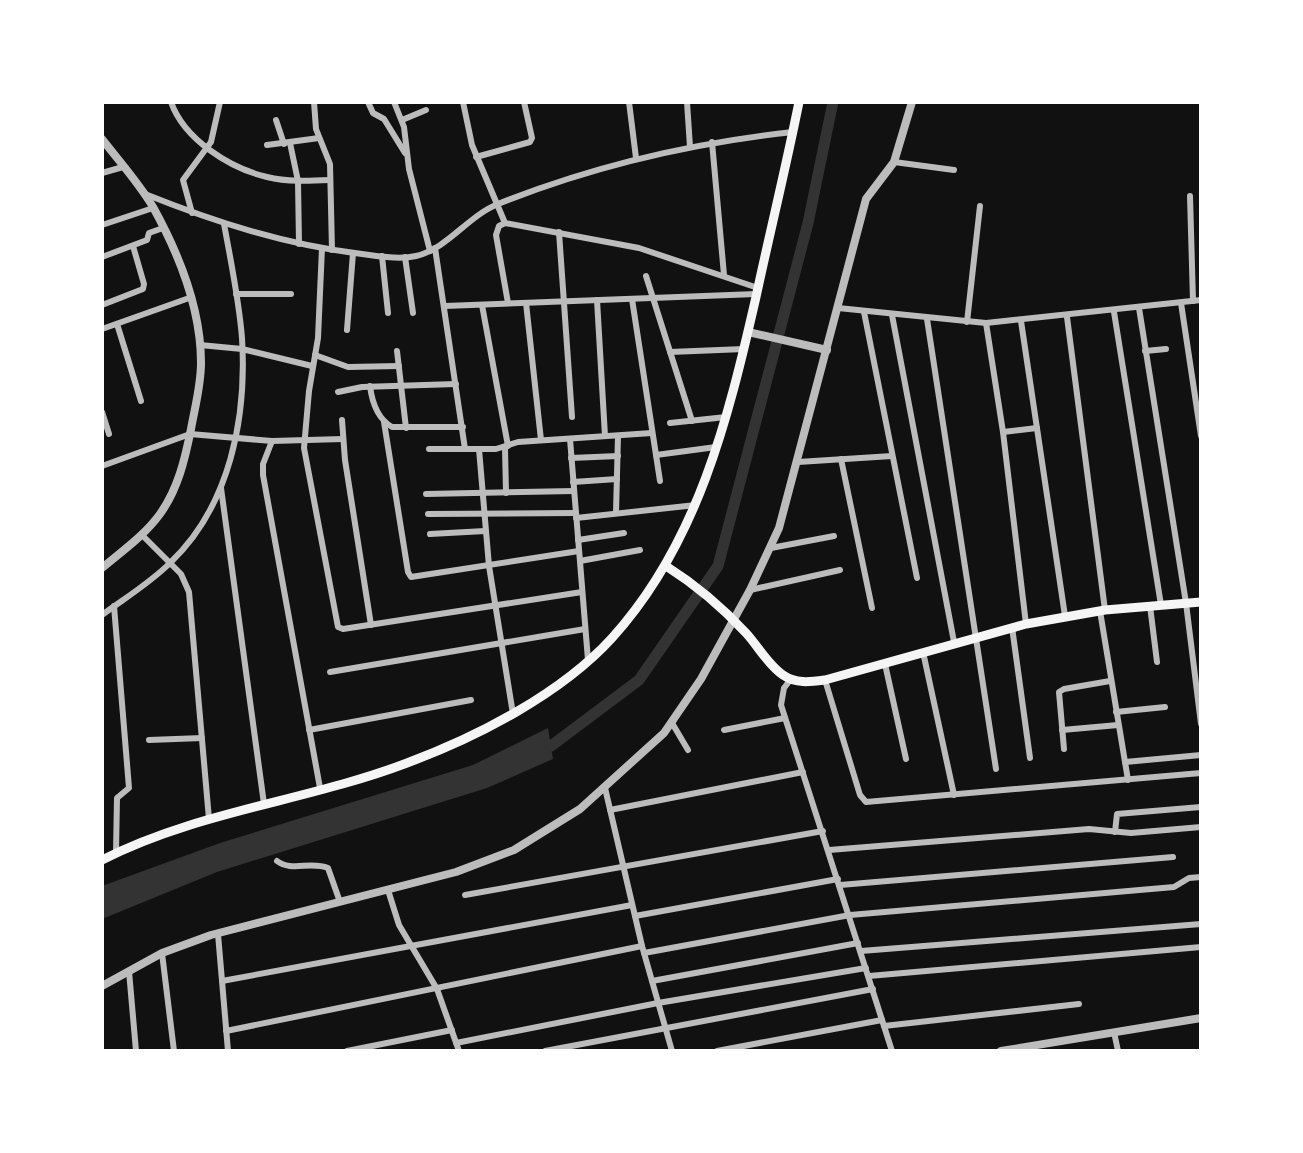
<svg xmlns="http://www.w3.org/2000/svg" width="1303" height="1153" viewBox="0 0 1303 1153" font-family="Spectral,serif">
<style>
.water{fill:#333}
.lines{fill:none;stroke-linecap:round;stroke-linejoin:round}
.canal{stroke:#333;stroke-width:11}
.minor{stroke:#bcbcbc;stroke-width:6}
.tertiary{stroke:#bcbcbc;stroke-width:8}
.secondary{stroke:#f5f5f5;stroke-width:9}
</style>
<rect width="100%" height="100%" fill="#111"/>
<polygon class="water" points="548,728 553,759 487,788 217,872 102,919 102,886 220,843 473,765"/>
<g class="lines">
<polyline class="canal" points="551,746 639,680 718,566 808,223 833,102"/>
<g class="minor">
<path d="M171,102C184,139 229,168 267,177C287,182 309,181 330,180"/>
<polyline points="314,102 316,129 330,164 332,250"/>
<polyline points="368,102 373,113 384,119 405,153"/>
<polyline points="394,102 404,127 409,169 430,251"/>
<polyline points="463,102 472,145 505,223 639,248 758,288"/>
<polyline points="629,102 636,158"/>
<polyline points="687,102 690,147"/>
<polyline points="276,120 284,144"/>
<polyline points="402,120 426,110"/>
<polyline points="712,142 724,275"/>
<polyline points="290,143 298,181 299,244"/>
<polyline points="267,145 319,138"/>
<polyline points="476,157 530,142 532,138 524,102"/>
<polyline points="894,162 954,170"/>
<polyline points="102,173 123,167"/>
<path d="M145,194C215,222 286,245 362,254C379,256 399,260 416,256C447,249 468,216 498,204C593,166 692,143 793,132"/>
<polyline points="1190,196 1193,301"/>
<polyline points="192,213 183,180 211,142 220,102"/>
<polyline points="505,223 499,226 496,235 508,303"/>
<polyline points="102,225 153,208"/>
<polyline points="559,232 572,417"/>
<polyline points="322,248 318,338 309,391 304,448 338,627 343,629 582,592"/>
<polyline points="435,248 465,449"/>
<polyline points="382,256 388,313"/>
<polyline points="102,257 147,240 149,233 163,228"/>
<polyline points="405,257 413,313"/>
<polyline points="646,276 692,421"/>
<polyline points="236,294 291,294"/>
<polyline points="632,299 660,481"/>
<polyline points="597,300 605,436"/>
<polyline points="526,303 541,440"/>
<polyline points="1181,303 1201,436"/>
<polyline points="102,305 143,289 144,284 133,246"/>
<polyline points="482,305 508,446"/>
<polyline points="445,306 756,294"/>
<polyline points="838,308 986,323 1201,300"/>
<polyline points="1139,308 1186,603 1201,724"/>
<polyline points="864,312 917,578"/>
<polyline points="1114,312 1161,605"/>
<polyline points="892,315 954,642"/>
<polyline points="1067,317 1105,610"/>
<polyline points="927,319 996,769"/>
<polyline points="1021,321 1065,616"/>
<polyline points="967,322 980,206"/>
<polyline points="986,323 1003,432 1026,624"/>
<polyline points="117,324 141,401"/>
<polyline points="102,329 192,297"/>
<polyline points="347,330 353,253"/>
<polyline points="200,345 242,349 312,366"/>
<polyline points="397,351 406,428"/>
<polyline points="1145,351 1166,349"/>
<polyline points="670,352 744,349"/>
<polyline points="315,355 348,367 399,366"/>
<path d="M370,386C372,402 378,419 392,427H463"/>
<polyline points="338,392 362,387 456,384"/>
<polyline points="102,412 109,434"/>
<polyline points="342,420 345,460 371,625"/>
<polyline points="384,422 408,572 411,577 579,551"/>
<polyline points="670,423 726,417"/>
<polyline points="1003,432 1037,428"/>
<polyline points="570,439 588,660"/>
<polyline points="272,441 263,464 263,475 320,788"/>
<polyline points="505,448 506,493"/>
<polyline points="429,449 496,449 518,442 652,433"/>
<polyline points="479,449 489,566 513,714"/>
<polyline points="656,455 716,447"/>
<polyline points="571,458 618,456"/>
<polyline points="841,459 872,608"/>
<polyline points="798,462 892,456"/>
<polyline points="102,466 190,434 272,441 343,439"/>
<polyline points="573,482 617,479"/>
<polyline points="221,488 264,804"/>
<polyline points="426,494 574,491"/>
<polyline points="616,513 618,436"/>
<polyline points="428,514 576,513"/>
<polyline points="576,518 696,505"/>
<polyline points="430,534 485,531"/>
<polyline points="142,535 181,574 189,592 209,819"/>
<polyline points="578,540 624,533"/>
<polyline points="771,548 834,536"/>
<polyline points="580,561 640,550"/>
<polyline points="750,590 840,570"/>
<polyline points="114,606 129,788 117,798 116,852"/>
<polyline points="1150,606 1157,662"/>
<polyline points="1100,611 1128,780"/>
<path d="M102,615C125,598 150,583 170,563C230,506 247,418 242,338C239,300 231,262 224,224"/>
<polyline points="1012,627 1030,758"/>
<polyline points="923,652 954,795"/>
<polyline points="885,664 906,759"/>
<polyline points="330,672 585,629"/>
<polyline points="791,679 784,688 781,705 892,1051"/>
<polyline points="825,680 860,795 866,802 1201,773"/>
<polyline points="1116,712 1165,707"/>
<polyline points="672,723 688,750"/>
<polyline points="309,730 471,700"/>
<polyline points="724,730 785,718"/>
<polyline points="1062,730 1118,725"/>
<polyline points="149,740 202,738"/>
<polyline points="1064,749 1059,692 1064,689 1110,681"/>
<polyline points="1125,762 1201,755"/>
<polyline points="605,788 642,946 672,1051"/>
<polyline points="610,810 803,772"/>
<polyline points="1115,832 1117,814 1201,807"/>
<polyline points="829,850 1089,829 1131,833 1201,827"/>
<path d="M277,861C291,872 311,861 328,868L340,902"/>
<polyline points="840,885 1173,857"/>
<polyline points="388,890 399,925 437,989 459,1051"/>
<polyline points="465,895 823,831"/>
<polyline points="635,916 838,879"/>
<polyline points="218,934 228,1051"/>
<polyline points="861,951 1201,924"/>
<polyline points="162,953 174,1051"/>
<polyline points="644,953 850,915 1174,887 1189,878 1201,877"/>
<polyline points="129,971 136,1051"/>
<polyline points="869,976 1201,947"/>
<polyline points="222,981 632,905"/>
<polyline points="652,981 858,943"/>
<polyline points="884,1026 1079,1004"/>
<polyline points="226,1031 642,946"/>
<polyline points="1114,1032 1118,1051"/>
<polyline points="456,1043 658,1003 866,968"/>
<polyline points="347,1051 452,1030"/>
<polyline points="545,1051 873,989"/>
<polyline points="717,1051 882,1020"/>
</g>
<g class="tertiary">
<path d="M102,139C119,161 139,183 153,207C179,254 201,309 201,363C201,385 195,407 191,429C185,459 178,489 160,514C144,536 122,551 102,568"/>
<polyline points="748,332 827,350"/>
<polyline points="102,986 162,953 211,935 456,872 514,850 580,809 664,733 701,679 750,590 779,528 866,199 894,162 912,102"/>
<polyline points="1001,1051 1201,1018"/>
</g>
<g class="secondary">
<path d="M666,566C696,585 722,607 746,633C758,646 768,665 783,675C796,684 810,682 825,680L1026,624L1105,610L1201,602"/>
<path d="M102,860C198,811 307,801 407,763C477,737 561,694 612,638C698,543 728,419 756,297C770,232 786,167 799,102"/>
</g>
</g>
<rect width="1303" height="1153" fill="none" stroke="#ffffff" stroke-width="208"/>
</svg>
